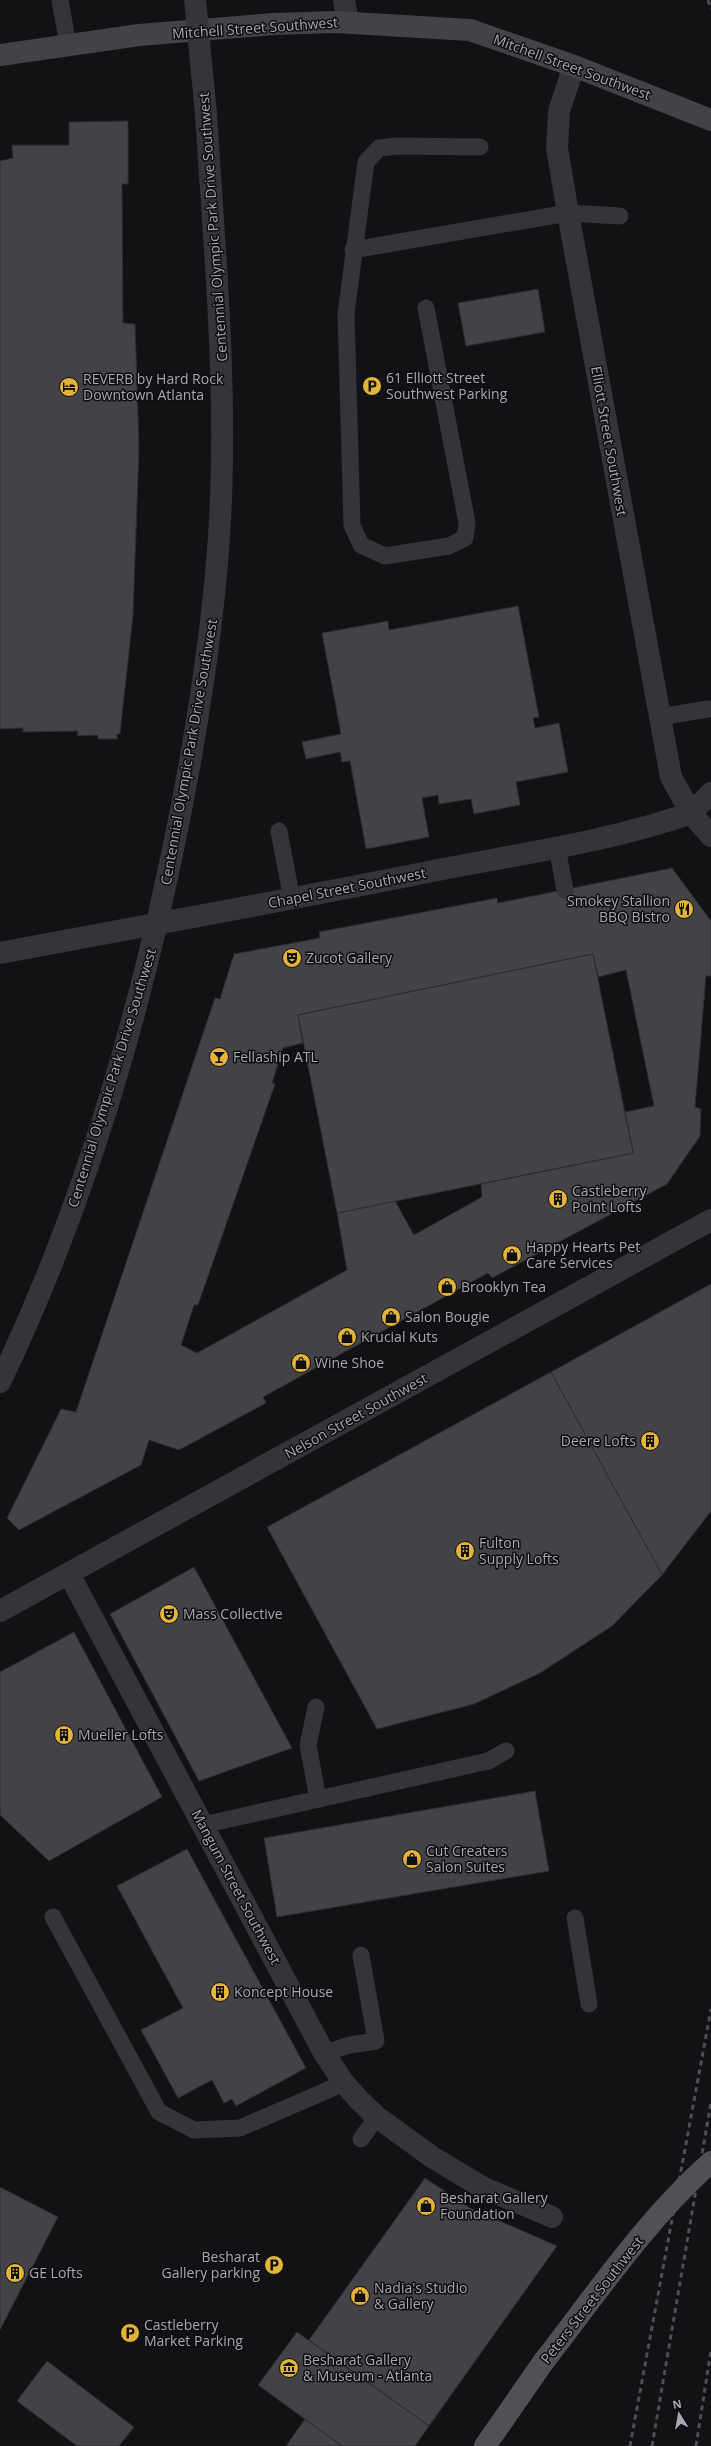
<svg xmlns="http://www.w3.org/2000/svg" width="711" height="2446" viewBox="0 0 711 2446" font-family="'Open Sans',sans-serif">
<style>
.building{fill:#424247;stroke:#2d2d30;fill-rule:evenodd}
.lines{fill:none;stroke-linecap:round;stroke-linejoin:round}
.service{stroke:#343439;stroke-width:17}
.pedestrian{stroke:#343439;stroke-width:22}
.minor{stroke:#343439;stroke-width:22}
.tertiary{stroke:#343439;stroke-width:22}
.secondary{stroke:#424348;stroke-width:22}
.primary{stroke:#505157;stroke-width:22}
.rail{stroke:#4d4e53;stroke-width:3;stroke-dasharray:5 4;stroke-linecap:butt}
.tertiary-bridge{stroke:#343439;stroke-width:22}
.primary-bridge{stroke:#505157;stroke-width:22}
.labels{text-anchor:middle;stroke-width:3;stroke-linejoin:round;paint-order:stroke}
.street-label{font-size:14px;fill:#a5a9b3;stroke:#0e0d0f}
.poi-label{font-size:14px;fill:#a5a9b3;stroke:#0e0d0f;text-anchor:start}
</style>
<rect width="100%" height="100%" fill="#121214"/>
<g class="building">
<polygon points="128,121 128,184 122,184 123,323 135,324 139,449 133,615 120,734 117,734 117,739 98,739 98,735 77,736 78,731 23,732 23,728 0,729 0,161 13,158 12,145 69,145 69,122"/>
<polygon points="538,289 545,332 466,346 458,303"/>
<polygon points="518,606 539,717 533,718 535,728 559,723 568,772 516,782 520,805 474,814 471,799 439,804 438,795 422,798 429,837 366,849 350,761 342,762 340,752 306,759 302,742 341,734 322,633 388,621 389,630"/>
<path d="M672,868L711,921V976H706L695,1107L701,1109L700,1136L667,1184L492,1278L488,1273L263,1397L266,1403L179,1450L149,1440L141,1465L19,1530L7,1518L61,1409L76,1412L215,998L220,999L234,954L320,938L319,932L497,898L498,903ZM593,954L598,977L626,970L654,1106L625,1112L633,1153L481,1184L482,1197L414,1235L395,1201L337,1213L347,1270L197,1353L181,1345L194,1305H198L275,1084L272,1083L283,1048L303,1043L298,1015Z"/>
<polygon points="593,954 633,1153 337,1213 298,1015"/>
<polygon points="711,1284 711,1511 662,1575 551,1372"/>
<polygon points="551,1372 662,1575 612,1626 540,1673 474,1704 377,1729 267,1527"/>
<polygon points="194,1567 292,1748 199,1781 110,1614"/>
<polygon points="74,1632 162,1797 49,1861 0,1815 0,1672"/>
<polygon points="535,1791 549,1871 277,1917 264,1838"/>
<polygon points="187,1849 306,2068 236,2106 232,2099 224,2103 212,2080 178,2098 141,2030 183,2008 117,1886"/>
<polygon points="425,2178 470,2208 557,2246 429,2426 309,2340"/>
<polygon points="0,2187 58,2217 0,2330"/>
<polygon points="297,2332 429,2426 415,2446 342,2446 258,2385"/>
<polygon points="47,2361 134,2427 119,2446 77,2446 17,2401"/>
<polygon points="305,2419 342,2446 286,2446"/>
</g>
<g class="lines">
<g class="service">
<polyline points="60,0 68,45"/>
<polyline points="353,250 568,213 620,216"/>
<polyline points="426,308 467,523 465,538 449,546 385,556 361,545 352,525 346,314 366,162 379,148 397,146 480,147"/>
<polyline points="660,717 708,709"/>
<polyline points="279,831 292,900"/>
<polyline points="557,847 565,890"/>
<polyline points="316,1707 308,1745 318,1799"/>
<polyline points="203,1825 488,1761 506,1751"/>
<polyline points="53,1917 159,2112 194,2130 240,2128 344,2083"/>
<polyline points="575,1918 589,2004"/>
<polyline points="324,2053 350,2045 376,2041 361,1955"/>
<polyline points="361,2139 377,2117"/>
</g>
<polyline class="pedestrian" points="691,813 711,793"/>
<g class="minor">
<polyline points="344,0 348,22"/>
<polyline points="574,66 559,111 557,148 568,213 671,777 691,813 711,836"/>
<path d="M0,953C148,925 295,899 443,869C526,853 611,841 691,813"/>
<polyline points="69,1574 324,2053 344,2083 359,2100 377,2117 432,2157 482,2187 552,2217"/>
<polyline points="0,1611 711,1220"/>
</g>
<path class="tertiary" d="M0,1382C87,1201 143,1005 181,810C201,707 217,604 221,499C226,370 214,242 206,114"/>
<polyline class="secondary" points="0,55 139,35 274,24 336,22 470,30 574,66 711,120"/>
<polyline class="primary" points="485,2446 544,2361"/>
<g class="rail">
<polyline points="708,0 711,9"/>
<polyline points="630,2446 711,2009"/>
<polyline points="652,2446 711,2102"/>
<polyline points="696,2446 711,2350"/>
</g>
<polyline class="tertiary-bridge" points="195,0 206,114"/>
<path class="primary-bridge" d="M544,2361C597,2293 646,2220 711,2162"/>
</g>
<defs>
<g id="parking-disc" transform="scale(1)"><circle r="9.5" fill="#e4b43a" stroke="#0e0d0f"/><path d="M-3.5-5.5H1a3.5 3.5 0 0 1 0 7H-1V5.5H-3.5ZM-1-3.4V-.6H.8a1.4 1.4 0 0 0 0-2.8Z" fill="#111"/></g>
<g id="hotel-disc" transform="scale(1)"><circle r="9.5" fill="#e4b43a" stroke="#0e0d0f"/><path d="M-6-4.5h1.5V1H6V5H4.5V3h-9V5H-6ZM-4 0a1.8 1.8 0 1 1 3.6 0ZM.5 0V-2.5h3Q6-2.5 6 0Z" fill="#111"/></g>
<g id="restaurant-disc" transform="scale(1)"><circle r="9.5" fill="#e4b43a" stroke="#0e0d0f"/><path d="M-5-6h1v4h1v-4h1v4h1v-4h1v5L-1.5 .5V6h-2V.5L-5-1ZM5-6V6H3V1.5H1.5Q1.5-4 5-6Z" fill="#111"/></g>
<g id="theatre-disc" transform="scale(1)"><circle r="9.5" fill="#e4b43a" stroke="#0e0d0f"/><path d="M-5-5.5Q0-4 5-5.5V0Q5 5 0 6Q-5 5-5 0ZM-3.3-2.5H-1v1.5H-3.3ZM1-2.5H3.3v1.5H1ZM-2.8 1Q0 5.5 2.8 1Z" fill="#111"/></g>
<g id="bar-disc" transform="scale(1)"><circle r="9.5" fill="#e4b43a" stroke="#0e0d0f"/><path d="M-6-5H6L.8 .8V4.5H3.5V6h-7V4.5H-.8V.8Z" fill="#111"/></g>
<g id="building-disc" transform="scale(1)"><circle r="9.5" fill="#e4b43a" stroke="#0e0d0f"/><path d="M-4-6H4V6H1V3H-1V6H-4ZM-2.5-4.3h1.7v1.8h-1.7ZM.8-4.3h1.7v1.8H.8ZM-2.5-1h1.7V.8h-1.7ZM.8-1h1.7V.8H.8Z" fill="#111"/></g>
<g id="shop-disc" transform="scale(1)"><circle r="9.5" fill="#e4b43a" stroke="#0e0d0f"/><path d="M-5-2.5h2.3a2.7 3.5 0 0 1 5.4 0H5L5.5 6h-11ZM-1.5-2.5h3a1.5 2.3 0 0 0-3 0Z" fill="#111"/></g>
<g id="museum-disc" transform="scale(1)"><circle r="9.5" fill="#e4b43a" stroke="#0e0d0f"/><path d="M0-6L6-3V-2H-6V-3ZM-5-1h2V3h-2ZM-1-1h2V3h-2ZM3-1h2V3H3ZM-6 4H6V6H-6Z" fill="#111"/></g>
</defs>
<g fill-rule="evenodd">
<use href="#parking-disc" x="372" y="386"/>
<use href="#hotel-disc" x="69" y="387"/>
<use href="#restaurant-disc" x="684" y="909"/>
<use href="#theatre-disc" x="292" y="958"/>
<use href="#bar-disc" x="219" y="1057"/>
<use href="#building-disc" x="558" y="1199"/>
<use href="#shop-disc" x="512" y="1255"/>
<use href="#shop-disc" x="447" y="1287"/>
<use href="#shop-disc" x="391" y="1317"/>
<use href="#shop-disc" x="347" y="1337"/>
<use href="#shop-disc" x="301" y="1363"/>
<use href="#building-disc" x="650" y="1441"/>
<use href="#building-disc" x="465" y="1551"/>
<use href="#theatre-disc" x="169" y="1614"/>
<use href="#building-disc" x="64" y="1735"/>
<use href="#shop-disc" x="412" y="1859"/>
<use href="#building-disc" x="220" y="1992"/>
<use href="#shop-disc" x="426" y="2206"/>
<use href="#parking-disc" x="274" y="2265"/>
<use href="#building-disc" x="15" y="2273"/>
<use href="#shop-disc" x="360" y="2296"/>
<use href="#parking-disc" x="130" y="2333"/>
<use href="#museum-disc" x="289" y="2368"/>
</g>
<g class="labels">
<g class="street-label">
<text transform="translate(255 28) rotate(-4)" y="5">Mitchell Street Southwest</text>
<text transform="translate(572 67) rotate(20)" y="5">Mitchell Street Southwest</text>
<text transform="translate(213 227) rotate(-94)" y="5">Centennial Olympic Park Drive Southwest</text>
<text transform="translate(609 441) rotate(80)" y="5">Elliott Street Southwest</text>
<text transform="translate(189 752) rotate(-80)" y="5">Centennial Olympic Park Drive Southwest</text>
<text transform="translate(347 888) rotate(-11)" y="5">Chapel Street Southwest</text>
<text transform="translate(112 1078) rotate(-73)" y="5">Centennial Olympic Park Drive Southwest</text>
<text transform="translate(356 1416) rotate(-29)" y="5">Nelson Street Southwest</text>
<text transform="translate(236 1887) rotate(62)" y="5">Mangum Street Southwest</text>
<text transform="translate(592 2300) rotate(-52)" y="5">Peters Street Southwest</text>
</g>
<g class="poi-label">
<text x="386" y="383">61 Elliott Street<tspan x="386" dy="16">Southwest Parking</tspan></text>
<text x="83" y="384">REVERB by Hard Rock<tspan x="83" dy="16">Downtown Atlanta</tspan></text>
<text x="670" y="906" text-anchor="end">Smokey Stallion<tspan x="670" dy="16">BBQ Bistro</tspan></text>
<text x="306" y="963">Zucot Gallery</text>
<text x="233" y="1062">Fellaship ATL</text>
<text x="572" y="1196">Castleberry<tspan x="572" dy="16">Point Lofts</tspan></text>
<text x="526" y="1252">Happy Hearts Pet<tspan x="526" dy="16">Care Services</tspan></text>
<text x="461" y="1292">Brooklyn Tea</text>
<text x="405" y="1322">Salon Bougie</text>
<text x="361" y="1342">Krucial Kuts</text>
<text x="315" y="1368">Wine Shoe</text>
<text x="636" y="1446" text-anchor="end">Deere Lofts</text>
<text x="479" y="1548">Fulton<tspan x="479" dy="16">Supply Lofts</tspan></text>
<text x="183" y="1619">Mass Collective</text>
<text x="78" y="1740">Mueller Lofts</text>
<text x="426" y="1856">Cut Creaters<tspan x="426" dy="16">Salon Suites</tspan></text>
<text x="234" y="1997">Koncept House</text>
<text x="440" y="2203">Besharat Gallery<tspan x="440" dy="16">Foundation</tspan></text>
<text x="260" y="2262" text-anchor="end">Besharat<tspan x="260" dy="16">Gallery parking</tspan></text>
<text x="29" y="2278">GE Lofts</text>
<text x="374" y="2293">Nadia's Studio<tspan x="374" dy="16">&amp; Gallery</tspan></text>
<text x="144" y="2330">Castleberry<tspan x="144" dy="16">Market Parking</tspan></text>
<text x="303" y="2365">Besharat Gallery<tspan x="303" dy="16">&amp; Museum - Atlanta</tspan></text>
</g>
</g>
<g transform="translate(679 2414) rotate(349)" stroke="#0e0d0f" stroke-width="3" paint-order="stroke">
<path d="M0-3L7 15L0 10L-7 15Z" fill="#a5a9b3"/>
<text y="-6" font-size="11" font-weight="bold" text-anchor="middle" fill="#a5a9b3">N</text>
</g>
</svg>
